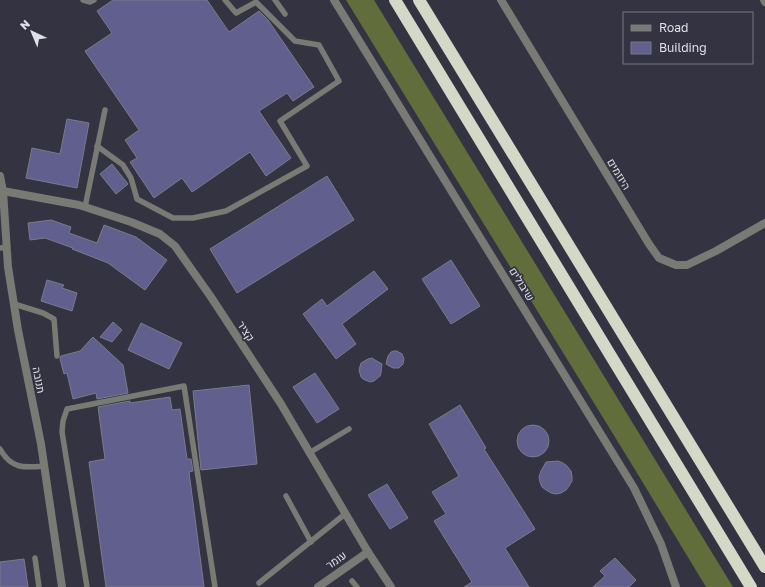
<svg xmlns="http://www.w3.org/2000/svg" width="765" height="587" viewBox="0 0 765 587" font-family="'Golos Text',Heebo,sans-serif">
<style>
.forest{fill:#616d3a}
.building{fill:#605f8e;stroke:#7a7b8b}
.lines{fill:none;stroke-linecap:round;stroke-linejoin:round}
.lane{stroke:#787a73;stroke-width:5.5}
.street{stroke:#787a73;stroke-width:8}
.highway{stroke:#d4d9c7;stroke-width:12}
.labels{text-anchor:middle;stroke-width:3.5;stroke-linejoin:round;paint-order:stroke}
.street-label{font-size:11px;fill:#e0e0ea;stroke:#333341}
</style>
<rect width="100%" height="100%" fill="#333341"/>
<polygon class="forest" points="346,0 374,0 733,587 706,587 634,468"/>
<g class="building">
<polygon points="113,0 207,0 229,32 259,11 268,20 314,87 293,101 287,93 259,111 291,158 266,176 250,152 192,192 182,178 154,198 130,162 137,158 125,140 139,130 85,51 112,33 97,11"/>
<polygon points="67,119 89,123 77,188 26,178 32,148 60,154"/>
<polygon points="112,164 128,184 116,194 100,174"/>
<polygon points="327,176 354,220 237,293 210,249"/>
<polygon points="51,220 71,227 69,233 97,243 104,225 136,237 167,260 145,290 108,263 72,249 73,248 45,238 30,240 28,223"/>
<polygon points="451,260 480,306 451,324 422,279"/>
<polygon points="374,271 388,289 342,324 356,344 336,359 303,314 322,299 327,306"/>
<polygon points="47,280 64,285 62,288 77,293 72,311 41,301"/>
<polygon points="113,322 122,330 112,342 100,337"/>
<polygon points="141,323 182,343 169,369 128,350"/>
<polygon points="93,337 123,365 128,393 97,399 96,393 73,399 67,373 64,374 60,359 61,356 80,351"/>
<polygon points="394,351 397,351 402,354 404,359 403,364 399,368 393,368 386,364 388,356 391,352"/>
<polygon points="372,358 375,360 382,364 381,373 380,376 374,381 370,382 363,379 361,377 359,370 361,363 368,359"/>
<polygon points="315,373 339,409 317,423 293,387"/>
<polygon points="249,385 257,464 201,470 193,391"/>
<polygon points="170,397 172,410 180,409 187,459 191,459 193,471 189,472 204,587 106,587 89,462 105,459 98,407 130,401 130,403"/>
<polygon points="460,405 486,448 484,449 535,529 505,548 529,587 464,587 472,582 434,521 446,514 432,492 459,476 429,424"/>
<circle cx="533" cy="441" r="16"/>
<polygon points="558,461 563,463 567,466 571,471 572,476 572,481 569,486 566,490 561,493 556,494 551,493 546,490 542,487 540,482 539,477 541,471 546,462"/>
<polygon points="387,484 408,518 390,529 368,495"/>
<polygon points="615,558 636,580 629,587 593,587 605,576 600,571"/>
<polygon points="24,559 28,587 0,587 0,562"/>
</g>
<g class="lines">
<g class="lane">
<polyline points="83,0 90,2 94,0"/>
<polyline points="275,0 285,14"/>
<polyline points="97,146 123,165 131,178 137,199 173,218 193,218 226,211 307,166 280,121 339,81 319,45 295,41 256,2 236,13 225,0"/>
<polyline points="85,207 105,110"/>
<polyline points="0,248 7,247"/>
<polyline points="14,304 43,313 54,319 57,356"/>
<path d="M0,449C11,469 24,468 44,466"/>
<polyline points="309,453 349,429"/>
<polyline points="286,496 311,542"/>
<polyline points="35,558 39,587"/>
<polyline points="352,581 357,587"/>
<polyline points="259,583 345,514"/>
<polyline points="87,587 62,432 63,421 67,409 184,386 215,587"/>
</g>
<g class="street">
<polyline points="334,0 634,488 661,544 676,587"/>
<polyline points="501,0 649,244 659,258 676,265 687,265 716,251 765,223"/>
<polyline points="764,0 765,2"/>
<polyline points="0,176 3,191 8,267 18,330 41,444 62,587"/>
<polyline points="3,191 79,205 131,222 160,234 175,246 211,297 281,404 368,552 391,587"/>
<polyline points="318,587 368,552"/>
</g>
<g class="highway">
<polyline points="395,0 751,587"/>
<polyline points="419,0 765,567"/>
</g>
</g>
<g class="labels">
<g class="street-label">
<text transform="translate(619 174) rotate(59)" y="4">היוזמים</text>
<text transform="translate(522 284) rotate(58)" y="4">שיבולים</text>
<text transform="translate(246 331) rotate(57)" y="4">קציר</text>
<text transform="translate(39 380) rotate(79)" y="4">תנובה</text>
<text transform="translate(336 560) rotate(-35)" y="4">עומר</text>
</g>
</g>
<rect x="623" y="12" width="130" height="52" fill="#333341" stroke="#787885"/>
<rect x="631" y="25" width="20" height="6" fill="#787a73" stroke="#787885"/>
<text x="659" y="32" font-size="12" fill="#e0e0ea">Road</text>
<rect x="631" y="42" width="20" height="12" fill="#605f8e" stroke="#787885"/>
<text x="659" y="52" font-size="12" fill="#e0e0ea">Building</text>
<g transform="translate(32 32) rotate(316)" stroke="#333341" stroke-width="3" paint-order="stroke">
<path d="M0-3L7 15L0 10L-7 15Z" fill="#e0e0ea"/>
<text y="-6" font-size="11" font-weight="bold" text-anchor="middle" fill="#e0e0ea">N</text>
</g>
</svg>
